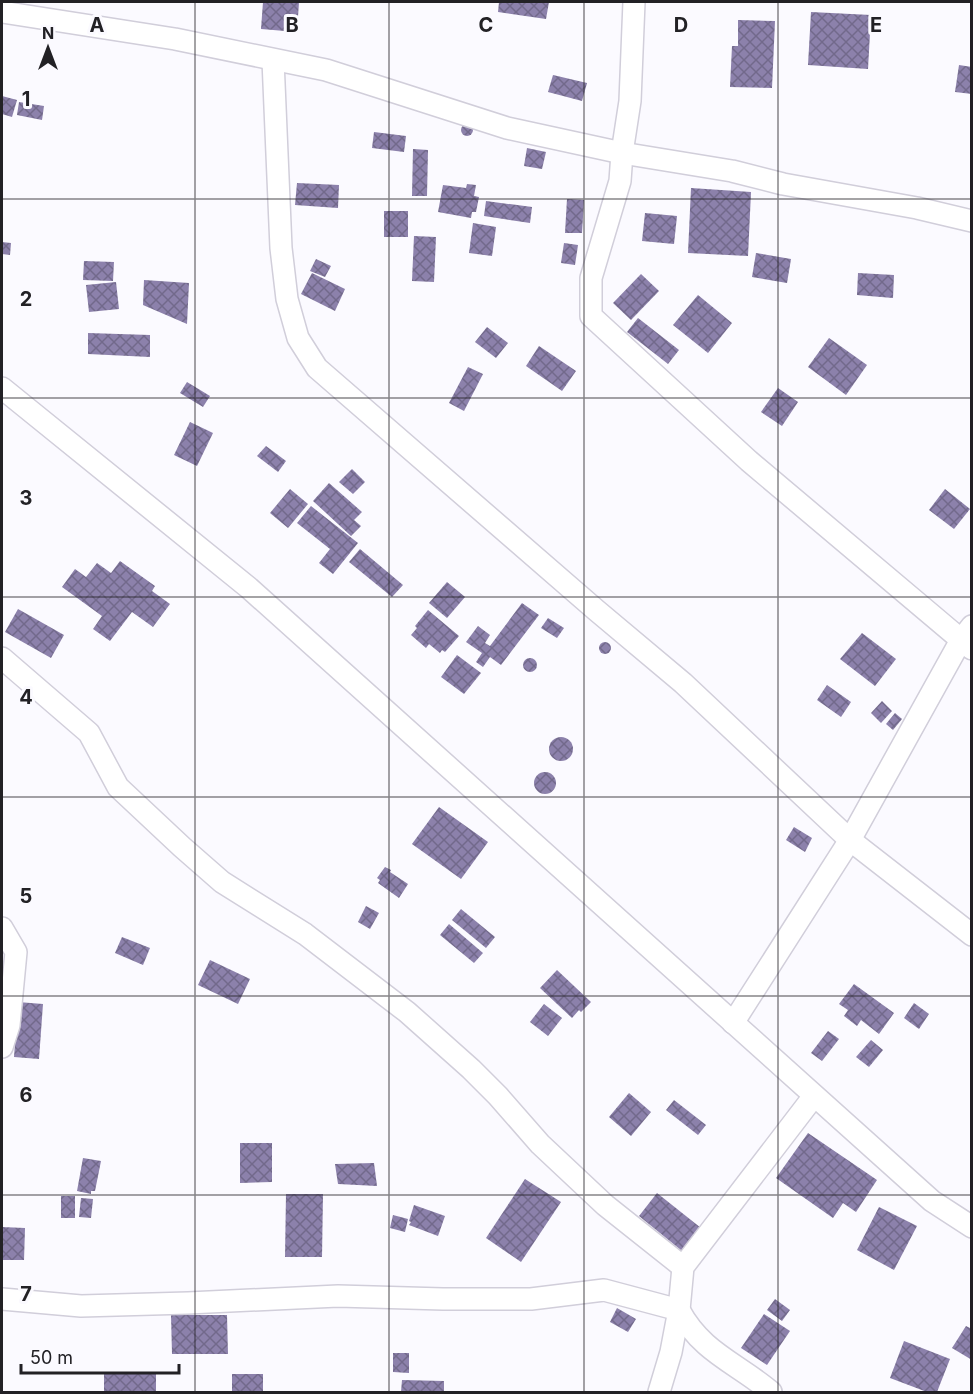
<svg xmlns="http://www.w3.org/2000/svg" width="973" height="1394" viewBox="0 0 973 1394" font-family="Inter,sans-serif">
<style>
.building{fill:url(#building-cross-hatch)}
.lines{fill:none;stroke-linecap:round;stroke-linejoin:round}
.minor-casing{stroke:#d1ceda;stroke-width:24}
.minor{stroke:#fff;stroke-width:21}
.grid{fill:none;stroke:#222125;stroke-width:1.5;stroke-opacity:0.55}
.grid-label{font-size:20px;text-anchor:middle;font-weight:bold;fill:#222125;stroke:#fbfaff;stroke-width:6;stroke-linejoin:round;paint-order:stroke}
</style>
<defs>
<pattern id="building-cross-hatch" width="8" height="8" patternUnits="userSpaceOnUse" patternTransform="scale(1.5)"><rect width="8" height="8" fill="#8c81ab"/><path d="M0 0l8 8M0 8l8-8" fill="none" stroke="#72698b"/></pattern>
</defs>
<rect width="100%" height="100%" fill="#fbfaff"/>
<g class="building">
<polygon points="263,2 299,2 297,32 261,29"/>
<polygon points="499,2 549,2 546,19 498,12"/>
<polygon points="811,12 871,15 868,69 808,65"/>
<polygon points="738,20 775,21 772,88 730,87 732,46 738,46"/>
<polygon points="959,65 972,67 972,94 955,92"/>
<polygon points="553,75 587,83 582,101 548,92"/>
<polygon points="2,96 17,100 12,117 2,114"/>
<polygon points="19,102 44,106 42,120 17,115"/>
<circle cx="467" cy="130" r="6"/>
<polygon points="374,132 406,136 404,152 372,148"/>
<polygon points="527,148 546,152 542,169 524,166"/>
<polygon points="413,149 428,150 427,196 412,196"/>
<polygon points="297,183 339,185 338,208 295,205"/>
<polygon points="467,184 476,185 474,196 479,197 476,212 472,212 471,218 438,212 443,185 466,188"/>
<polygon points="691,188 751,192 748,256 688,253"/>
<polygon points="567,199 584,200 582,233 565,233"/>
<polygon points="486,201 532,207 530,223 484,216"/>
<rect x="384" y="211" width="24" height="26"/>
<polygon points="645,213 677,216 674,244 642,241"/>
<polygon points="473,223 496,227 492,256 469,253"/>
<polygon points="414,236 436,237 434,282 412,281"/>
<polygon points="2,242 11,243 10,255 2,254"/>
<polygon points="564,243 578,245 575,265 561,263"/>
<polygon points="756,253 791,259 787,283 752,277"/>
<polygon points="316,259 331,266 325,277 310,271"/>
<polygon points="84,261 114,262 113,281 83,280"/>
<polygon points="312,273 345,289 335,311 301,294"/>
<polygon points="858,273 894,275 893,298 857,295"/>
<polygon points="641,274 659,291 631,320 613,303"/>
<polygon points="144,280 189,283 187,324 143,305"/>
<polygon points="116,282 119,309 89,312 86,285"/>
<polygon points="698,295 732,323 708,353 673,325"/>
<polygon points="638,318 679,350 668,364 627,332"/>
<polygon points="487,327 508,343 496,358 475,342"/>
<polygon points="88,333 150,335 150,357 88,354"/>
<polygon points="829,338 867,365 846,395 808,367"/>
<polygon points="539,346 576,371 562,391 526,366"/>
<polygon points="468,367 483,374 464,411 449,403"/>
<polygon points="187,382 210,396 203,407 180,393"/>
<polygon points="778,388 798,402 782,426 761,412"/>
<polygon points="190,422 213,433 197,466 174,455"/>
<polygon points="266,446 286,461 278,472 257,456"/>
<polygon points="352,469 365,482 353,494 339,482"/>
<polygon points="329,483 362,512 354,520 361,526 351,536 313,501"/>
<polygon points="290,489 308,504 288,528 270,513"/>
<polygon points="945,489 970,509 954,529 929,510"/>
<polygon points="311,506 358,543 333,574 319,563 330,549 297,523"/>
<polygon points="360,549 403,585 392,597 349,562"/>
<polygon points="120,561 155,586 152,591 170,604 153,627 132,612 110,641 93,629 102,616 62,587 75,569 86,577 97,563 111,573"/>
<polygon points="447,582 465,597 447,618 429,603"/>
<polygon points="522,603 539,615 501,665 490,657 483,667 476,662 482,653 466,642 478,626 490,635 485,643 490,646"/>
<polygon points="18,609 64,635 51,658 5,632"/>
<polygon points="428,610 459,636 445,652 442,650 440,653 429,644 426,648 411,635 417,628 415,626"/>
<polygon points="548,618 564,628 557,638 541,628"/>
<polygon points="862,633 896,659 875,686 840,659"/>
<circle cx="605" cy="648" r="6"/>
<polygon points="457,655 481,673 464,694 441,677"/>
<circle cx="530" cy="665" r="7"/>
<polygon points="827,685 851,702 841,717 817,700"/>
<polygon points="882,701 892,711 881,723 871,713"/>
<polygon points="895,713 902,719 893,730 886,724"/>
<circle cx="561" cy="749" r="12"/>
<circle cx="545" cy="783" r="11"/>
<polygon points="439,807 488,842 461,879 412,844"/>
<polygon points="794,827 812,838 805,852 786,840"/>
<polygon points="385,867 391,870 390,872 408,884 399,898 378,883 380,880 377,878"/>
<polygon points="366,906 379,913 370,929 358,922"/>
<polygon points="461,909 495,937 486,948 452,920"/>
<polygon points="449,924 483,953 474,963 440,935"/>
<polygon points="122,937 150,948 143,965 115,953"/>
<polygon points="210,960 250,979 238,1004 198,985"/>
<polygon points="557,970 591,1002 581,1012 579,1010 572,1018 540,988"/>
<polygon points="854,984 894,1013 879,1034 861,1020 857,1026 844,1016 848,1010 839,1004"/>
<polygon points="18,1002 43,1004 39,1059 14,1057"/>
<polygon points="914,1003 929,1014 919,1029 904,1018"/>
<polygon points="544,1004 562,1018 548,1036 530,1022"/>
<polygon points="828,1031 839,1039 822,1061 811,1053"/>
<polygon points="871,1040 883,1050 869,1067 856,1057"/>
<polygon points="629,1093 651,1112 631,1136 609,1117"/>
<polygon points="674,1100 706,1125 698,1135 666,1110"/>
<polygon points="808,1133 877,1180 856,1212 843,1203 833,1218 776,1178"/>
<polygon points="240,1143 272,1143 272,1182 240,1183"/>
<polygon points="83,1158 101,1161 95,1191 91,1191 91,1194 77,1191"/>
<polygon points="374,1163 377,1186 338,1184 335,1164"/>
<polygon points="525,1179 561,1202 521,1262 486,1238"/>
<polygon points="657,1193 701,1228 682,1251 639,1216"/>
<polygon points="286,1194 323,1194 322,1257 285,1257"/>
<rect x="61" y="1196" width="14" height="22"/>
<polygon points="81,1198 93,1199 91,1218 79,1217"/>
<polygon points="414,1205 445,1216 438,1236 409,1225 411,1222 409,1221"/>
<polygon points="879,1207 917,1226 894,1270 857,1250"/>
<polygon points="393,1215 408,1219 405,1232 390,1228"/>
<polygon points="2,1227 25,1228 24,1260 2,1260"/>
<polygon points="775,1299 790,1310 782,1321 767,1310"/>
<polygon points="617,1308 636,1319 628,1332 610,1322"/>
<polygon points="764,1314 790,1331 767,1365 741,1348"/>
<polygon points="171,1315 227,1315 228,1354 172,1354"/>
<polygon points="966,1326 972,1329 972,1360 952,1348"/>
<polygon points="904,1341 950,1359 937,1392 927,1392 890,1378"/>
<polygon points="393,1353 409,1353 409,1373 393,1372"/>
<rect x="104" y="1372" width="52" height="20"/>
<rect x="232" y="1374" width="31" height="18"/>
<polygon points="402,1380 444,1381 444,1392 401,1392"/>
</g>
<g class="lines">
<g class="minor-casing">
<g id="minor">
<polyline points="634,2 630,101 622,153 620,181 591,278 591,316 749,461 972,649"/>
<polyline points="2,12 175,39 326,70 507,128 622,153 732,171 783,184 917,208 972,221"/>
<polyline points="273,60 281,248 287,299 298,338 317,368 596,610 683,683 850,840 972,935"/>
<polyline points="2,388 249,588 932,1201 972,1227"/>
<polyline points="2,658 89,733 118,787 182,847 222,882 305,934 407,1012 471,1069 498,1096 540,1144 605,1205 683,1267"/>
<polyline points="2,928 16,952 9,1025 2,1047"/>
<polyline points="733,1023 850,840 961,640 972,626"/>
<path d="M2,1299L81,1306L188,1303L338,1296L443,1299H531L604,1290L679,1310C702,1353 737,1363 771,1392"/>
<polyline points="659,1392 671,1352 679,1310 683,1267 814,1096"/>
</g>
</g>
<use href="#minor" class="minor"/>
</g>
<path class="grid" d="M195,2V1392M389,2V1392M584,2V1392M778,2V1392M2,199H972M2,398H972M2,597H972M2,797H972M2,996H972M2,1195H972"/>
<g class="grid-label">
<text x="97" y="32">A</text>
<text x="292" y="32">B</text>
<text x="486" y="32">C</text>
<text x="681" y="32">D</text>
<text x="876" y="32">E</text>
<text x="26" y="106">1</text>
<text x="26" y="306">2</text>
<text x="26" y="505">3</text>
<text x="26" y="704">4</text>
<text x="26" y="903">5</text>
<text x="26" y="1102">6</text>
<text x="26" y="1301">7</text>
</g>
<rect width="973" height="1394" fill="none" stroke="#222125" stroke-width="6"/>
<g transform="translate(48 48)" stroke="#fbfaff" stroke-width="4.5" paint-order="stroke">
<path d="M0-4.5L10 22L0 15L-10 22Z" fill="#222125"/>
<text y="-9" font-size="16" font-weight="bold" text-anchor="middle" fill="#222125">N</text>
</g>
<path d="M21 1364v9h158v-9" fill="none" stroke="#222125" stroke-width="3"/>
<text x="30" y="1364" font-size="18" fill="#222125" stroke="#fbfaff" stroke-width="4.5" paint-order="stroke">50 m</text>
</svg>
